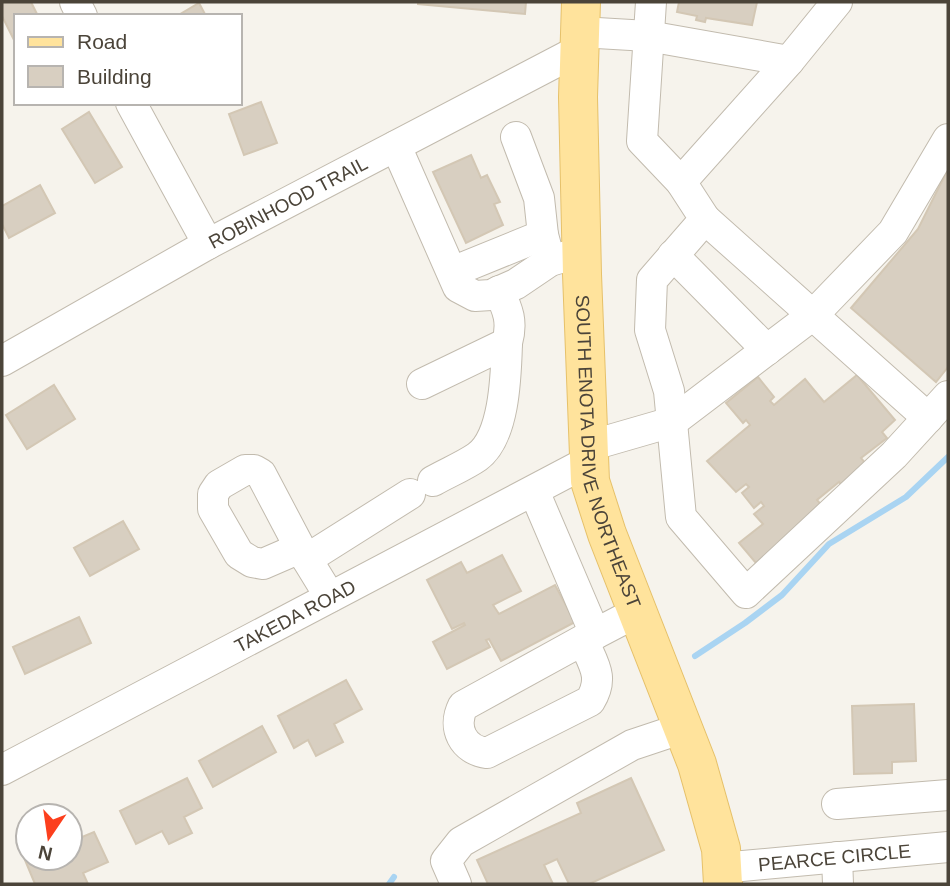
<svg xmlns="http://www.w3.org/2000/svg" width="950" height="886" viewBox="0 0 950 886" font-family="Arial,sans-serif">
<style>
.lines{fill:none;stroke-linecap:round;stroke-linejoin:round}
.stream{stroke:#a9d4f2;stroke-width:6}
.building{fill:#d8cfc1;stroke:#d3c7b4;stroke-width:2}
.minor-casing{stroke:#c2bbae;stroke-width:32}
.major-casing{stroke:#e6c16a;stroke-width:40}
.minor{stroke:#fff;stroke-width:30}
.major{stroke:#ffe39c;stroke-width:38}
.labels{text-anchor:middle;stroke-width:6;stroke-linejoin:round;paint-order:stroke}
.street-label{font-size:19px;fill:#4b4439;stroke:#fff}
</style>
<rect width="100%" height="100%" fill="#f6f3ec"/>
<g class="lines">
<g class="stream">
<polyline points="695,656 745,623 782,595 829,544 906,497 948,457"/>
<polyline points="389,884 394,877"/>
</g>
</g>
<g class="building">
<polygon points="4,2 31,2 38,16 16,16 16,44 2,16 2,3"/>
<polygon points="418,2 526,2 525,14 418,4"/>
<polygon points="679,2 757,2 752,25 706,18 705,22 696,20 697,16 677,12"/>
<polygon points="199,3 206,16 177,16"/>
<polygon points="261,102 277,143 244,155 229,114"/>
<polygon points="89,112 122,167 95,183 62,129"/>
<polygon points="471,155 481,178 487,175 500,202 494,204 503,225 466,243 433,172"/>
<polygon points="948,169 948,367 936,382 851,308 918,229"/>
<polygon points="40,185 55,213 9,238 2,224 2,206"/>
<polygon points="857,375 895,420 882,432 887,438 861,458 870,469 845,490 839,482 817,500 823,507 756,563 739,543 763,524 754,514 764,506 761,502 754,508 742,493 749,487 746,484 736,492 707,461 750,425 746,420 743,423 726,403 758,377 774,397 770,401 774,405 805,379 824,402"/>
<polygon points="54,385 75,419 27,449 6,415"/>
<polygon points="123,521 139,549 90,576 74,548"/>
<polygon points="502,555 521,591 493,605 499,614 555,585 575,622 501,661 489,639 486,640 490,647 447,669 433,642 465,625 464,623 452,629 427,580 461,562 467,573"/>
<polygon points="79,617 91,643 25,674 13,647"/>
<polygon points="346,680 362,709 334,724 343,742 316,756 308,740 294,748 278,716"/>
<polygon points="914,704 916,761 892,762 892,773 854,774 852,706"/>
<polygon points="262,726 276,752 213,787 199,761"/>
<polygon points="187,778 202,808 184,817 192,833 169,844 162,831 136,844 120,811"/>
<polygon points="631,778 664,850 589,884 569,884 557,859 544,865 553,884 488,884 477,860 581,813 577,803"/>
<polygon points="94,832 108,862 83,873 88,884 35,884 25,860 31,858 70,858 70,842"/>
</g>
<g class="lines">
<g class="minor-casing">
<g id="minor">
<polyline points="75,2 82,16"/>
<polyline points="651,2 642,141 681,182 705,219 652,280 650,330 669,391 681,517 746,593 894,455 948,396"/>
<polyline points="580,32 648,36 789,61"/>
<polyline points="131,103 208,244"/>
<polyline points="516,137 539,198 543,235 550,261"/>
<polyline points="396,146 458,287 475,296 491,295 516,284 550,261 581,252"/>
<polyline points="681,182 789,61 837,2"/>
<polyline points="705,219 928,418"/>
<polyline points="673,255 767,350"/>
<polyline points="452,272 543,235"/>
<path d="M499,291C508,310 513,322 507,343"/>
<path id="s1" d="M2,361L208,244L579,50"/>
<path d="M422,384L507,343C506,374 505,437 477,457C464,466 447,473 433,481"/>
<polyline points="589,446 672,422 813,315 893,232 948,139"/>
<polyline points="534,491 595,634 637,612"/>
<polyline points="300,548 263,564 252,562 239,554 213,509 213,494 219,485 245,470 254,470 261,474 300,548 330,597"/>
<polyline points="307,559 410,494"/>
<path d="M583,640C593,664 605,677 590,701L487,753C463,750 452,728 463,706L583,640L595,634"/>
<path id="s2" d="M2,770L589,461"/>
<polyline points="837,804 948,795"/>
<polyline points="837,857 838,884"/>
<path id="s3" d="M721,868L948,847"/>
<polyline points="456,884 446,861 461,842 632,745 683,728"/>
</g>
</g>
<g class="major-casing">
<g id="major">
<path id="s4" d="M581,2L578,97L582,274L590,481L607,534L697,764L721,849L723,884"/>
</g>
</g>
<use href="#minor" class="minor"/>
<use href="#major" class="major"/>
</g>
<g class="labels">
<g class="street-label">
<text dy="7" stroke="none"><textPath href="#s1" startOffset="327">ROBINHOOD TRAIL</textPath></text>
<text dy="7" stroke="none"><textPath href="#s4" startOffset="453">SOUTH ENOTA DRIVE NORTHEAST</textPath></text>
<text dy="7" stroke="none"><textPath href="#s2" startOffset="331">TAKEDA ROAD</textPath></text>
<text dy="7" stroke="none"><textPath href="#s3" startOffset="114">PEARCE CIRCLE</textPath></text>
</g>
</g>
<rect width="950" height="886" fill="none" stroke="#4b4439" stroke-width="7"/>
<rect x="14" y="14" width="228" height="91" fill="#ffffff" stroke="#b7b4b0" stroke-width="2"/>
<rect x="28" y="37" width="35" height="10" fill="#ffe39c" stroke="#b7b4b0" stroke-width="2"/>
<text x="77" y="49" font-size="21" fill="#4b4439">Road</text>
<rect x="28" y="66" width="35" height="21" fill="#d8cfc1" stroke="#b7b4b0" stroke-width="2"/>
<text x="77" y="84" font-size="21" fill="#4b4439">Building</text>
<g transform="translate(49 837) rotate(193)"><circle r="33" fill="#ffffff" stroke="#b7b4b0" stroke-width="2"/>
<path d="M0-5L12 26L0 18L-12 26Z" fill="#fc3f1d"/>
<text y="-10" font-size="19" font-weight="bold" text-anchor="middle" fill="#4b4439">N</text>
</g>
</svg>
